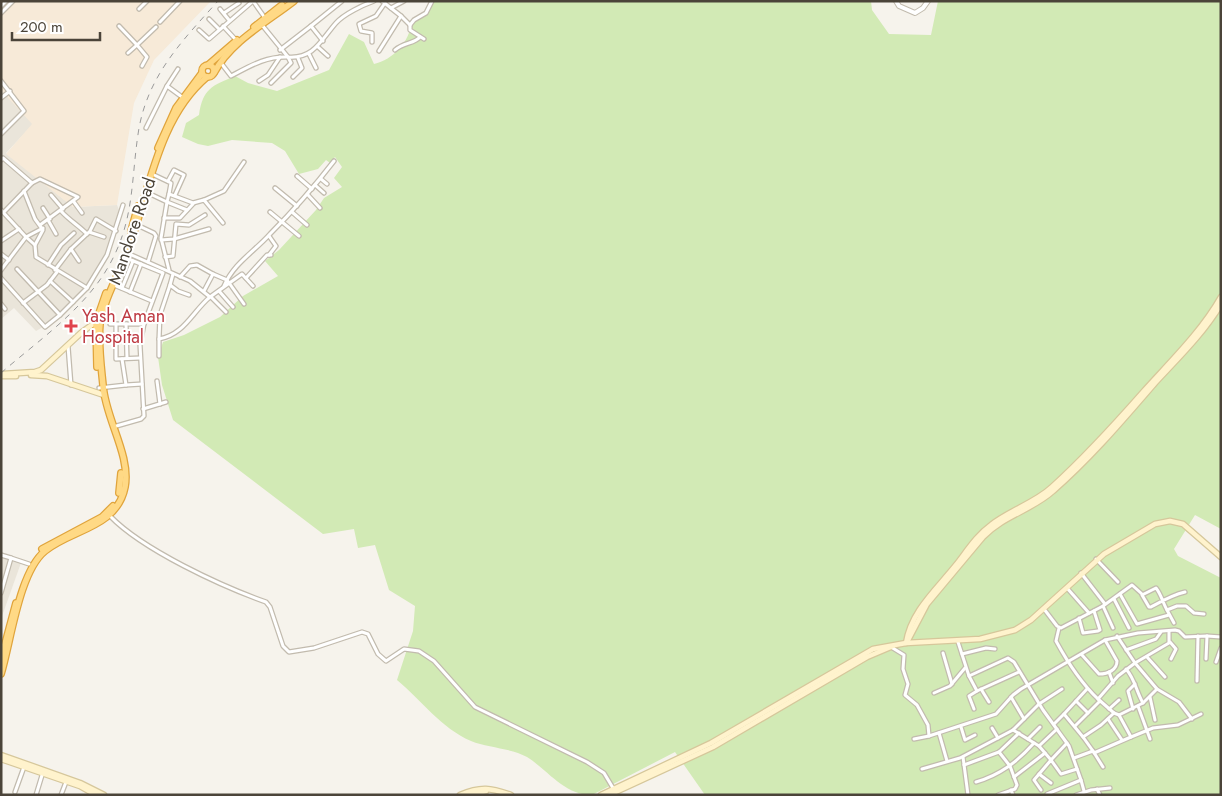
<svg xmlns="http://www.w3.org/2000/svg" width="1222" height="796" viewBox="0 0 1222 796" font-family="Jost,sans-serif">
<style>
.residential{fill:#eae5da}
.commercial{fill:#f7ead8}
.green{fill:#d2eab5}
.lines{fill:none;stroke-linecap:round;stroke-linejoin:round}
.minor-casing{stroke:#c2bbae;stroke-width:5.5}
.tertiary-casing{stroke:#c2bbae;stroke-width:6}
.secondary-casing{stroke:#d6c79b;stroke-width:7}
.trunk-casing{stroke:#e0a43c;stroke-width:8}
.minor{stroke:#fff;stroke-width:3}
.tertiary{stroke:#fff;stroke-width:4}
.secondary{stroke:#fff3cd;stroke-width:4.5}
.trunk{stroke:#ffd985;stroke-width:5.5}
.rail{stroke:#9a9a9a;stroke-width:1;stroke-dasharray:6 6;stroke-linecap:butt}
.health-dot{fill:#e0444e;stroke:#fff;stroke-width:2}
.labels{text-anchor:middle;stroke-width:4;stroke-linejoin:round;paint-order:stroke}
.street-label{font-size:18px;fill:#4b4439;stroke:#fff}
.health-label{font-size:18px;fill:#be3a42;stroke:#fff;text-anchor:start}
</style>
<rect width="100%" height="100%" fill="#f6f3ec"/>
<g class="residential">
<polygon points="1,90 33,124 6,153 73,207 117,205 121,215 109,255 82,296 57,319 36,331 14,308 1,319"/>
<polygon points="1,553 22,560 1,619"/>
</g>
<polygon class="commercial" points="1,1 211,1 154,60 134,103 117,205 73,207 6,154 32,124 1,90"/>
<path class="green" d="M432,1H871L872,10L889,34L931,35L938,1H1221V529L1195,515L1174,549L1178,556L1221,578V795H705L675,752L592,795C564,795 549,771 527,757C511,748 488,748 471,741C441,728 422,701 397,680L413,631L415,606L389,590L375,545L358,548L354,529L323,534L173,420L162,385L158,357L163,342L184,335L220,317L243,296L278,276L265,261L279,250L316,210L324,198L342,187L334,178L342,167L335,157L330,163L326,160L318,169L299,174L285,151L272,143L232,140L208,146L198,144L182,137L186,123L199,115C203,88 212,86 235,76L248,83L277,91L329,70L349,34L364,42L374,64C393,60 410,41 411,23L428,9Z"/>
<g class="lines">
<g class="minor-casing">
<g id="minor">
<polyline points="253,1 265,18"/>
<polyline points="1,6 6,1"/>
<polyline points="391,8 404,1"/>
<polyline points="139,9 147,1"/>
<polyline points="220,9 229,20"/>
<polyline points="1,13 13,1"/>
<polyline points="224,13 239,3"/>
<polyline points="401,16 410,25 414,20 426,13 432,1"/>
<polyline points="209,19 219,29"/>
<polyline points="160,22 180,1"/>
<path d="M262,25L288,57C314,59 321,40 336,23C344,14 363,5 374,1"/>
<polyline points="410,25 410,30 424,39"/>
<polyline points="119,26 137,45 128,53"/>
<polyline points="223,26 236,40"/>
<polyline points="311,26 342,1"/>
<polyline points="199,30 209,39 253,1"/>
<polyline points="372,42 372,33 361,31 359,24 376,16 385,3"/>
<polyline points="318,47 328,56"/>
<polyline points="280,50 311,26 323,41"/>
<path d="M395,50C404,42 414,44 420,37"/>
<polyline points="379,51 401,16 382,1"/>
<polyline points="309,54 316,68"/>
<path d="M221,63L231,76C250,66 266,56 288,57L291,63L271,83"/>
<polyline points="142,66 147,57 137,45 156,27"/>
<polyline points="293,77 302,68 298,58"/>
<polyline points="1,81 24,111 1,134"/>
<polyline points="259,81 268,75 280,57"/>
<polyline points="167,86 178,69"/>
<polyline points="1,98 10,91"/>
<polyline points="146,128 167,86 182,97"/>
<polyline points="1,160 3,158 32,183 4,212"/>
<polyline points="152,174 171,183 169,194"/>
<polyline points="297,176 312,189"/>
<polyline points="321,179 327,184"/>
<polyline points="168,181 174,170 184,175 175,195"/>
<polyline points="32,183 40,179 78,197 40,225"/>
<polyline points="315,185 324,193"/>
<polyline points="275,188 297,206"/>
<polyline points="24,191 35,219 43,230 35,245"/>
<polyline points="146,192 167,202 161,238 169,270"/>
<polyline points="51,195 63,209"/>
<polyline points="308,195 320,208"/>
<polyline points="204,200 224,191 244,162"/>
<polyline points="74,202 82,213"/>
<polyline points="43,208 50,219"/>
<polyline points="1,210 26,237 1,270"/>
<polyline points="187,210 167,202 169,194 193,203 204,200 223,223"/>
<path d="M61,211C69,220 78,225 87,234"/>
<polyline points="270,212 299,236"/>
<polyline points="292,212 307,225"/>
<polyline points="164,218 180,218 193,204"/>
<polyline points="48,220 56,234"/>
<polyline points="137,225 154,233 156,236 148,262"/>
<polyline points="43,228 26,237 35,245 36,257 87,288 107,255 123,205"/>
<polyline points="90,231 96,219 116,231"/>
<polyline points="269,236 276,246 269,255"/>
<polyline points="161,240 174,239 209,229"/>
<polyline points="1,241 19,229"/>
<polyline points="71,249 79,261"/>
<polyline points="127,253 190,281 210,297 242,274 253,286"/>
<polyline points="1,254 9,260"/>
<polyline points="165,257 173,256 176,224 189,225 205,215"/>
<polyline points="126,258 163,273 144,324"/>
<polyline points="48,265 61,245 74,233"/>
<polyline points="17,269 60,315"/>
<polyline points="55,270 71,249 89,232 104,237"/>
<polyline points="213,274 227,280 244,304"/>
<polyline points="180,277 190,266 197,265 213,274 204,291"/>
<polyline points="1,278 45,327 60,315 87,288"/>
<polyline points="246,278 267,255 271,255"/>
<polyline points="50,281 73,302"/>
<polyline points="114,285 152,301"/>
<polyline points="170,285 173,274"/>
<path d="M224,286C234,263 254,252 270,234C293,211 314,187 334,161"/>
<polyline points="122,288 133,261"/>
<polyline points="219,291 233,307"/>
<polyline points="130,292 141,264"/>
<polyline points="212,298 226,312"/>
<polyline points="23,303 47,285 57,272"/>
<polyline points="1,304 5,309"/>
<polyline points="110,324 144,324 140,345 144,416 141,419 113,427"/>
<polyline points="116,324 116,359 140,358"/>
<polyline points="126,324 127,358"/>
<polyline points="159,339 160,315 170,285 178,291 189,295"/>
<polyline points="68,346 71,385"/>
<path d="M159,356V339C184,335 193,311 210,297"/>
<polyline points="157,381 160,404"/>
<polyline points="126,385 142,384"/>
<polyline points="99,388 126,385 122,359"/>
<polyline points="143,409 166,402"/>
<path d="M110,516C143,550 221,586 266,602L270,607L283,646L289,652L314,648L362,632L368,634L378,654L386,661L404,649L419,651L434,661L475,707L587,762L604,773L613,788"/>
<polyline points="1,555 11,558 1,593"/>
<polyline points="11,558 29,564"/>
<polyline points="1096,559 1118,582"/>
<polyline points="1081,573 1105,604"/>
<polyline points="1067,588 1089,613"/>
<path d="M1185,592C1172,595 1162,601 1151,607H1149L1142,595L1156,588C1161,594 1163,603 1167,610L1177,606H1186L1194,613L1204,614"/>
<polyline points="1120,594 1137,624 1169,615"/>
<polyline points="1114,599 1129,628"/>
<polyline points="1103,606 1113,628"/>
<polyline points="1044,609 1057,626 1061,628 1103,606 1132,585 1142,594"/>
<polyline points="1167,610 1174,623"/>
<polyline points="1079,618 1083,633 1098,631 1100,630 1094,611"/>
<path d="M1059,628L1056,641C1068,663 1080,682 1098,699L1118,676L1135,663L1157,689L1143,703L1119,715L1114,713"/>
<polyline points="1117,636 1135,663 1169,643 1169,631"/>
<polyline points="1207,636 1221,637"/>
<polyline points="958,642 969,676 1008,658 1014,662 1043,710 1069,746 1081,780"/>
<polyline points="1170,642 1176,649 1171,659"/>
<polyline points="891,647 904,655 903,669 908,684 905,695 917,705 928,725 929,736 996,714 1013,695 1021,689 1105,640 1138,633 1175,630 1179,631 1185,637 1207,636 1206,659"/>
<polyline points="1126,650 1156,639 1161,632"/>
<polyline points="943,653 952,684"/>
<polyline points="962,654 986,648 995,649"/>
<path d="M1082,655L1099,674C1108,674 1117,670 1117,661L1105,640"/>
<polyline points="1147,657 1165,677"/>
<polyline points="1216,662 1221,648"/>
<path d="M1126,669C1135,679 1136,691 1143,703"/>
<polyline points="1109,672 1113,683"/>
<polyline points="969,676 977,691 1019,672"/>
<polyline points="1197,681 1198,636"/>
<polyline points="981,689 989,702"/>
<polyline points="1087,689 1064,714 1083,737 1101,725 1114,713 1098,699"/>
<polyline points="1157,689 1179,702 1192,719"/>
<polyline points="934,693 950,686 965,668"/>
<polyline points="1011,697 1024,719"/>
<polyline points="1150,697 1155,720"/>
<polyline points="1076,701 1088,713"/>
<polyline points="1138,706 1150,739"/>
<polyline points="974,709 969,696 977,691"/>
<polyline points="1109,709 1119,700"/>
<polyline points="1133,709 1128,691 1135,684"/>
<polyline points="1108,719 1122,740"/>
<polyline points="1054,724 1064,714"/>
<polyline points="1075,726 1100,701"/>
<polyline points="961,727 965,740 975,735"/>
<polyline points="992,728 998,738"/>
<polyline points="1013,730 1039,746 1057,729"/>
<polyline points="939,733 947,761"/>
<polyline points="1131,737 1153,728 1178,725 1201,714"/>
<polyline points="914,739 929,736"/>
<polyline points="1028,739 1040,727"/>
<polyline points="1039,746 1051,760 1067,743"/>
<polyline points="1093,751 1103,767"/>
<polyline points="1094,753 1131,737 1119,715"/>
<polyline points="963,757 968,795"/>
<polyline points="1074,758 1093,751 1083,737"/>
<polyline points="964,765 999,752 1019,733"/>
<polyline points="922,769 960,758 1013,730 1039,704 1062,689"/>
<polyline points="1039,774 1051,783"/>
<polyline points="1014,777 1045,753"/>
<path d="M976,782C1000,775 1017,762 1034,743"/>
<polyline points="1097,789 1100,795"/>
<polyline points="1011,790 1013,795"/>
<polyline points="1041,790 1034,780 1051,760 1061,774 1077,769"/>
<polyline points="15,792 24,767"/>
<polyline points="1047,794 1081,780 1084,791"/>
<polyline points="36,795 43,772"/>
<polyline points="61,795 66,782"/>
<polyline points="998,795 1015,789 1017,785 1010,766 999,752"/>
<polyline points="1076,795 1091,790 1110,788"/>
</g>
</g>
<g class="tertiary-casing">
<polyline id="tertiary" points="896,1 899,6 915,13 923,8 928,1"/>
</g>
<g class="secondary-casing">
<g id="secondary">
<polyline points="3,374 35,372 41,370 82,332 96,322"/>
<polyline points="31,375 47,376 104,395"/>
<polyline points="1,376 16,376"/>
<path d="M907,642L927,604L983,537C1003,516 1032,510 1053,491C1090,459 1123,420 1155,383C1178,358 1204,333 1221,304"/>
<path d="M906,643C911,611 937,589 956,565C967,551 977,535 991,525C1010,510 1035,503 1052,487C1085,457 1115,424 1144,391C1171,361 1201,332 1221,297"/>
<polyline points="1,755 80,783 104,795"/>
<polyline points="1,759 80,786 96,795"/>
<path d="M460,795C481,786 491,788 511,795"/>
<polyline points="470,795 486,791"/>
<polyline points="601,795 711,743 873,649 906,643 980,639 1015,630 1031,620 1104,554 1155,524 1170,521 1183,524 1221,557"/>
<polyline points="609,795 713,747 867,657 893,646"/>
</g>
</g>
<g class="trunk-casing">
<g id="trunk">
<polyline points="254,27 282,5"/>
<circle cx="208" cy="71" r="6"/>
<polyline points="208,65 237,40"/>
<path d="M214,73C230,42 267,22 294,1"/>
<polyline points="158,148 176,108 202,73"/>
<polyline points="131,231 138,206"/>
<polyline points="97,367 96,322 106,293"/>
<polyline points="119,493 121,473"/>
<polyline points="42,549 102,517 113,506"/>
<polyline points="1,659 16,603"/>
<path d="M1,674C11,641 19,572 45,551C72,529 117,528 125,487C131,455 105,418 103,385C101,365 98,344 100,324C104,299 119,274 128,250C149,192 158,118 207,77"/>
</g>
</g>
<use href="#minor" class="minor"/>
<use href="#tertiary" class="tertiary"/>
<use href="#secondary" class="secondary"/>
<use href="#trunk" class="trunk"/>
<path class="rail" d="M1,373C40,339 88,307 112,260C135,216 131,176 139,128C149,74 183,40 218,1"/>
</g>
<path class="health-dot" d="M68.5 318.5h5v5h5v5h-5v5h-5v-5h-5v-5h5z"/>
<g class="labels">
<g class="street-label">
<text transform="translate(132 231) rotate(-71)" y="6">Mandore Road</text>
</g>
<g class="health-label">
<text x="82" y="322">Yash Aman<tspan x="82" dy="21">Hospital</tspan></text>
</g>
</g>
<rect width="1222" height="796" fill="none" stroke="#4b4439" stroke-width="5"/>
<path d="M12 32v8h88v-8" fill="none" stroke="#4b4439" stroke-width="2.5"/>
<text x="20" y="32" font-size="15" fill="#4b4439" stroke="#ffffff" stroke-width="4" paint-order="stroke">200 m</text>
</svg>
